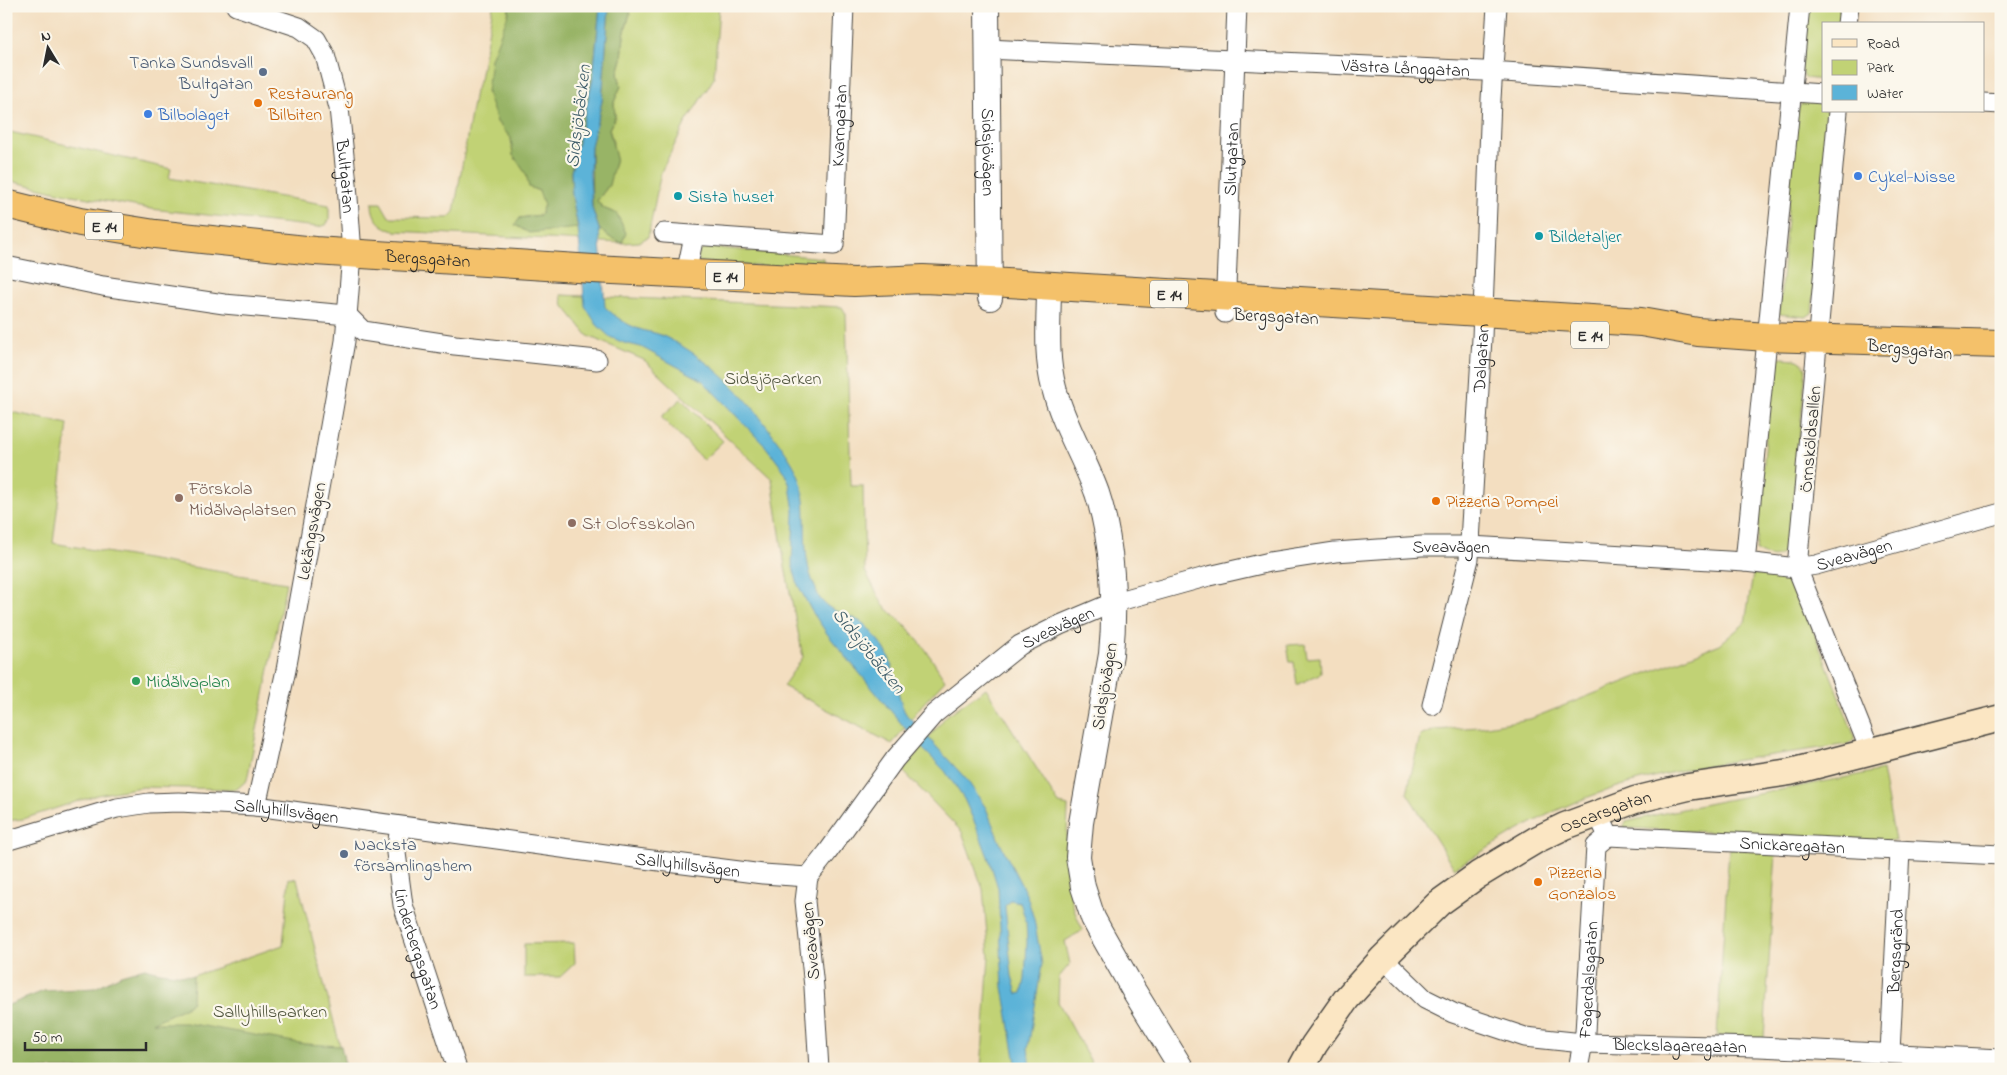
<svg xmlns="http://www.w3.org/2000/svg" width="2007" height="1075" viewBox="0 0 2007 1075" font-family="'Indie Flower',sans-serif">
<style>
.green{fill:#c1d275;stroke:#767e50}
.forest{fill:#98b466;stroke:#627048}
.water{fill:#5bb3d8;stroke:#436f82;fill-rule:evenodd}
.lines{fill:none;stroke-linecap:round;stroke-linejoin:round}
.minor-casing{stroke:#494641;stroke-width:21}
.tertiary-casing{stroke:#494641;stroke-width:26}
.secondary-casing{stroke:#494641;stroke-width:29}
.trunk-casing{stroke:#494641;stroke-width:30}
.minor{stroke:#fff;stroke-width:19}
.tertiary{stroke:#fff;stroke-width:24}
.secondary{stroke:#fbe6c3;stroke-width:26}
.trunk{stroke:#f4c16a;stroke-width:28}
.service-dot{fill:#5c6f8a;stroke:#fbf7ec;stroke-width:2}
.food-dot{fill:#e8710a;stroke:#fbf7ec;stroke-width:2}
.shop-dot{fill:#3f7fe0;stroke:#fbf7ec;stroke-width:2}
.culture-dot{fill:#0f9aa8;stroke:#fbf7ec;stroke-width:2}
.education-dot{fill:#8d6e63;stroke:#fbf7ec;stroke-width:2}
.leisure-dot{fill:#2e9e5b;stroke:#fbf7ec;stroke-width:2}
.labels{text-anchor:middle;stroke-width:4.5;stroke-linejoin:round;paint-order:stroke}
.shield{fill:#fbf7ec;stroke:#696865;stroke-width:1}
.shield-label{font-size:16px;font-weight:bold;fill:#2b2b2b}
.service-label{font-size:18px;fill:#4e5e75;stroke:#fbf7ec;text-anchor:end}
.street-label{font-size:18px;fill:#2b2b2b;stroke:#fbf7ec}
.food-label{font-size:18px;fill:#c56008;stroke:#fbf7ec;text-anchor:start}
.shop-label{font-size:18px;fill:#366cbe;stroke:#fbf7ec;text-anchor:start}
.culture-label{font-size:18px;fill:#0d838f;stroke:#fbf7ec;text-anchor:start}
.park-label{font-size:18px;fill:#50553e;stroke:#fbf7ec}
.education-label{font-size:18px;fill:#785e54;stroke:#fbf7ec;text-anchor:start}
.leisure-label{font-size:18px;fill:#27864d;stroke:#fbf7ec;text-anchor:start}
.water-label{font-size:19px;font-style:italic;fill:#3c5b68;stroke:#fbf7ec}
</style>
<rect width="100%" height="100%" fill="#fbf7ec"/>
<filter id="ink" filterUnits="userSpaceOnUse"><feTurbulence type="fractalNoise" baseFrequency=".02" numOctaves="2"/><feDisplacementMap in="SourceGraphic" scale="10" xChannelSelector="R" yChannelSelector="G"/><feConvolveMatrix kernelMatrix="1 2 1 2 8 2 1 2 1" color-interpolation-filters="sRGB"/></filter>
<filter id="wash" filterUnits="userSpaceOnUse"><feTurbulence type="fractalNoise" baseFrequency=".0096" numOctaves="4" result="noise"/><feDisplacementMap in="SourceGraphic" scale="20" xChannelSelector="R" yChannelSelector="G"/><feGaussianBlur stdDeviation="1.12" result="paint"/><feColorMatrix in="noise" values="0 0 0 0 0 0 0 0 0 0 0 0 0 0 0 0 0 1.4 0 .05"/><feComposite in="paint" operator="in"/></filter>
<g filter="url(#wash)">
<rect width="100%" height="100%" fill="#f3dec0"/>
<g class="green">
<path d="M493,6H509L497,122L511,138L513,155L527,174L529,187L539,191L544,205L540,215L520,218L578,228L599,229L611,238L617,214L603,208L597,201L609,185L613,142L609,129L615,117L614,102L621,86L618,73L622,59L624,35L632,6H719L714,78L685,124L661,172L648,237L639,242L622,243L395,231C381,227 372,219 372,203H381L389,217L448,218L454,212L475,91L480,79Z"/>
<polygon points="1808,6 1843,6 1841,24 1823,24 1823,80 1805,78 1801,69"/>
<polygon points="1804,101 1823,102 1823,111 1831,111 1812,313 1806,317 1779,314 1796,111"/>
<polygon points="6,131 171,169 169,178 329,205 329,220 326,225 318,227 151,209 72,195 6,180"/>
<path d="M708,247L823,258V264L784,268L699,262C695,254 700,249 708,247Z"/>
<polygon points="561,295 842,307 846,314 851,486 863,486 865,571 883,605 906,626 926,650 945,680 922,705 892,744 783,686 803,657 785,567 772,479 644,360 588,336 563,305"/>
<path d="M1782,358C1793,359 1801,358 1806,368L1790,537C1786,559 1773,561 1756,551L1773,360Z"/>
<polygon points="681,399 723,441 703,460 661,417"/>
<polygon points="6,411 68,424 53,543 286,583 247,780 237,789 141,787 97,795 23,819 6,821"/>
<path d="M1753,574L1786,576L1794,581L1854,735V740L1849,744C1756,758 1658,767 1571,804C1530,821 1493,846 1454,868L1407,793L1420,736L1435,730L1480,727L1530,719L1720,644L1745,623Z"/>
<polygon points="1305,644 1307,658 1320,657 1321,673 1297,685 1294,662 1290,662 1287,645"/>
<path d="M986,688L1059,804L1068,806C1067,848 1062,891 1083,930L1065,941L1070,964L1059,977L1058,1002L1095,1069H981L989,957L983,889L962,832L903,771L946,716Z"/>
<path d="M1882,770L1895,841L1625,828L1624,826L1626,822C1710,801 1797,788 1882,770Z"/>
<polygon points="1729,848 1776,852 1764,1038 1717,1036"/>
<polygon points="289,878 297,879 346,1069 150,1023 184,1008 191,1002 193,976 283,945"/>
<polygon points="574,943 575,963 560,977 524,977 524,944"/>
</g>
<g class="forest">
<polygon points="509,6 600,6 593,78 571,172 572,195 578,228 529,233 515,225 520,218 540,215 544,205 539,191 529,187 526,174 513,155 511,138 497,122 487,92 491,59 509,12"/>
<polygon points="609,6 632,6 624,35 622,59 618,73 621,86 614,102 615,117 609,129 616,158 609,185 597,201 603,208 617,214 626,233 622,243 611,238 599,229 592,208 591,146 602,101"/>
<polygon points="145,968 160,972 193,976 192,1002 184,1008 152,1023 186,1023 305,1044 341,1046 346,1069 6,1069 6,1006 44,991 95,988 121,975"/>
</g>
<path class="water" d="M600,6H609L602,101L591,146L590,175L592,208L599,229L605,307C616,317 625,324 639,329C646,332 654,332 661,335C698,352 732,381 757,413C769,430 797,464 801,483C810,519 799,552 815,587C817,591 818,597 821,600C832,614 851,614 864,624C870,629 876,638 881,644C898,663 896,710 911,719L967,780L986,808L1000,843L1027,896L1034,919L1042,964L1028,1048L1030,1065L1033,1069H1017L1003,987L998,888L990,862L977,828L964,799L945,771L919,745L828,635L811,610L798,585L792,564L794,511L790,486L785,472L766,447L702,380L641,347L624,343L610,337L597,325L585,306L578,228L572,195L571,172L593,78ZM1010,900L1020,902L1026,921L1027,942L1025,979L1022,993L1017,994L1012,976L1005,906Z"/>
</g>
<g filter="url(#ink)">
<g class="lines">
<g class="minor-casing">
<g id="minor">
<path id="s1" d="M236,6L299,27L316,39L325,55L339,108L347,184L352,254L345,341L320,483L286,670L256,806"/>
<polyline points="1847,24 1849,6"/>
<path id="s2" d="M987,49L1505,72L1823,94"/>
<polyline points="1983,103 2001,104"/>
<polyline points="1838,111 1797,568 1871,753"/>
<path id="s3" d="M664,233L834,245L844,6"/>
<polyline points="6,266 103,286 224,304 347,315 363,331 455,345 597,360"/>
<polyline points="686,274 694,236"/>
<path id="s4" d="M1225,313L1237,6"/>
<polyline points="1745,562 1800,6"/>
<path id="s5" d="M1432,705L1469,559L1482,338L1491,99L1497,6"/>
<path id="s6" d="M1597,813L1608,836L2001,855"/>
<path id="s7" d="M400,827L396,853L403,905L457,1069"/>
<path id="s8" d="M6,841L117,808L149,803L179,802L256,806L620,856L763,874L808,877"/>
<path id="s9" d="M1383,958L1425,999L1453,1013L1525,1037L1583,1043L1759,1047L2001,1059"/>
<path id="s10" d="M1890,1052L1900,851"/>
<path id="s11" d="M819,1069L814,987L805,901L808,877L827,853L895,759L934,714L1020,645L1060,625L1112,603L1209,576L1270,562L1335,552L1422,546H1470L1745,562L1797,568L1816,565L2001,513"/>
<path id="s12" d="M1578,1069L1585,1032L1596,846L1608,836"/>
</g>
</g>
<g class="tertiary-casing">
<g id="tertiary">
<path id="s13" d="M987,6L990,298"/>
<path d="M1049,286C1049,320 1045,355 1054,388C1063,424 1084,457 1097,493C1113,541 1116,604 1111,654L1081,823L1078,857L1083,887L1093,918L1100,931L1134,991L1182,1069"/>
</g>
</g>
<g class="secondary-casing">
<g id="secondary">
<path id="s14" d="M1301,1069L1314,1045L1347,998L1383,958L1439,903L1478,875L1536,840L1565,826L1635,800L1688,787L1790,772L2001,718"/>
</g>
</g>
<g class="trunk-casing">
<g id="trunk">
<path id="s15" d="M6,204L80,222L155,234L315,251L593,269L854,282L923,279L990,282L1641,322L1698,332L1767,337L2001,344"/>
</g>
</g>
<use href="#minor" class="minor"/>
<use href="#tertiary" class="tertiary"/>
<use href="#secondary" class="secondary"/>
<use href="#trunk" class="trunk"/>
</g>
</g>
<g class="service-dot">
<circle cx="263" cy="72" r="5"/>
<circle cx="344" cy="854" r="5"/>
</g>
<g class="food-dot">
<circle cx="258" cy="103" r="5"/>
<circle cx="1436" cy="501" r="5"/>
<circle cx="1538" cy="882" r="5"/>
</g>
<g class="shop-dot">
<circle cx="148" cy="114" r="5"/>
<circle cx="1858" cy="176" r="5"/>
</g>
<g class="culture-dot">
<circle cx="678" cy="196" r="5"/>
<circle cx="1539" cy="236" r="5"/>
</g>
<g class="education-dot">
<circle cx="179" cy="498" r="5"/>
<circle cx="572" cy="523" r="5"/>
</g>
<circle class="leisure-dot" cx="136" cy="681" r="5"/>
<g class="labels">
<g class="shield">
<rect x="85" y="212.5" width="38" height="27" rx="4"/>
<rect x="706" y="262.5" width="38" height="27" rx="4"/>
<rect x="1150" y="280.5" width="38" height="27" rx="4"/>
<rect x="1571" y="321.5" width="38" height="27" rx="4"/>
</g>
<g class="shield-label">
<text x="104" y="232">E 14</text>
<text x="725" y="282">E 14</text>
<text x="1169" y="300">E 14</text>
<text x="1590" y="341">E 14</text>
</g>
<g class="service-label">
<text x="253" y="68">Tanka Sundsvall<tspan x="253" dy="21">Bultgatan</tspan></text>
<text x="354" y="850" text-anchor="start">Nacksta<tspan x="354" dy="21">församlingshem</tspan></text>
</g>
<g class="street-label">
<text dy="6" stroke="none"><textPath href="#s2" startOffset="419">Västra Långgatan</textPath></text>
<text dy="6" stroke="none"><textPath href="#s3" startOffset="290">Kvarngatan</textPath></text>
<text dy="6" stroke="none"><textPath href="#s13" startOffset="146">Sidsjövägen</textPath></text>
<text dy="6" stroke="none"><textPath href="#s4" startOffset="154">Slutgatan</textPath></text>
<text dy="6" stroke="none"><textPath href="#s1" startOffset="229">Bultgatan</textPath></text>
<text dy="6" stroke="none"><textPath href="#s15" startOffset="426">Bergsgatan</textPath></text>
<text transform="translate(1276 316) rotate(3)" y="6">Bergsgatan</text>
<text transform="translate(1910 349) rotate(6)" y="6">Bergsgatan</text>
<text dy="6" stroke="none"><textPath href="#s5" startOffset="352">Dalgatan</textPath></text>
<text transform="translate(1810 439) rotate(-85)" y="6">Örnsköldsallén</text>
<text transform="translate(311 531) rotate(-80)" y="6">Lekängsvägen</text>
<text dy="6" stroke="none"><textPath href="#s11" startOffset="956">Sveavägen</textPath></text>
<text dy="6" stroke="none"><textPath href="#s11" startOffset="1361">Sveavägen</textPath></text>
<text dy="6" stroke="none"><textPath href="#s11" startOffset="551">Sveavägen</textPath></text>
<text transform="translate(1104 686) rotate(-81)" y="6">Sidsjövägen</text>
<text dy="6" stroke="none"><textPath href="#s8" startOffset="286">Sallyhillsvägen</textPath></text>
<text dy="6" stroke="none"><textPath href="#s14" startOffset="408">Oscarsgatan</textPath></text>
<text dy="6" stroke="none"><textPath href="#s6" startOffset="210">Snickaregatan</textPath></text>
<text dy="6" stroke="none"><textPath href="#s8" startOffset="691">Sallyhillsvägen</textPath></text>
<text transform="translate(810 941) rotate(-95)" y="6">Sveavägen</text>
<text dy="6" stroke="none"><textPath href="#s7" startOffset="125">Linderbergsgatan</textPath></text>
<text dy="6" stroke="none"><textPath href="#s10" startOffset="101">Bergsgränd</textPath></text>
<text dy="6" stroke="none"><textPath href="#s12" startOffset="90">Fagerdalsgatan</textPath></text>
<text dy="6" stroke="none"><textPath href="#s9" startOffset="321">Bleckslagaregatan</textPath></text>
</g>
<g class="food-label">
<text x="268" y="99">Restaurang<tspan x="268" dy="21">Bilbiten</tspan></text>
<text x="1446" y="507">Pizzeria Pompei</text>
<text x="1548" y="878">Pizzeria<tspan x="1548" dy="21">Gonzalos</tspan></text>
</g>
<g class="shop-label">
<text x="158" y="120">Bilbolaget</text>
<text x="1868" y="182">Cykel-Nisse</text>
</g>
<g class="culture-label">
<text x="688" y="202">Sista huset</text>
<text x="1549" y="242">Bildetaljer</text>
</g>
<g class="park-label">
<text x="773" y="384">Sidsjöparken</text>
<text x="270" y="1017">Sallyhillsparken</text>
</g>
<g class="education-label">
<text x="189" y="494">Förskola<tspan x="189" dy="21">Midälvaplatsen</tspan></text>
<text x="582" y="529">S:t Olofsskolan</text>
</g>
<g class="leisure-label">
<text x="146" y="687">Midälvaplan</text>
</g>
<g class="water-label">
<text transform="translate(577 116) rotate(-83)" y="7">Sidsjöbäcken</text>
<text transform="translate(870 650) rotate(51)" y="7">Sidsjöbäcken</text>
</g>
</g>
<rect width="2007" height="1075" fill="none" stroke="#fbf7ec" stroke-width="25"/>
<rect x="1822" y="22" width="162" height="90" fill="#fbf7ec" stroke="#a8a59f"/>
<rect x="1832" y="39" width="25" height="8" fill="#fbe6c3" stroke="#a8a59f"/>
<text x="1867" y="48" font-size="15" fill="#2b2b2b">Road</text>
<rect x="1832" y="60" width="25" height="15" fill="#c1d275" stroke="#a8a59f"/>
<text x="1867" y="72" font-size="15" fill="#2b2b2b">Park</text>
<rect x="1832" y="85" width="25" height="15" fill="#5bb3d8" stroke="#a8a59f"/>
<text x="1867" y="98" font-size="15" fill="#2b2b2b">Water</text>
<g transform="translate(48 48) rotate(350)" stroke="#fbf7ec" stroke-width="4" paint-order="stroke">
<path d="M0-4L9 19L0 12L-9 19Z" fill="#2b2b2b"/>
<text y="-8" font-size="14" font-weight="bold" text-anchor="middle" fill="#2b2b2b">N</text>
</g>
<path d="M25 1042v8h121v-8" fill="none" stroke="#2b2b2b" stroke-width="2.5"/>
<text x="32" y="1042" font-size="15" fill="#2b2b2b" stroke="#fbf7ec" stroke-width="4" paint-order="stroke">50 m</text>
</svg>
